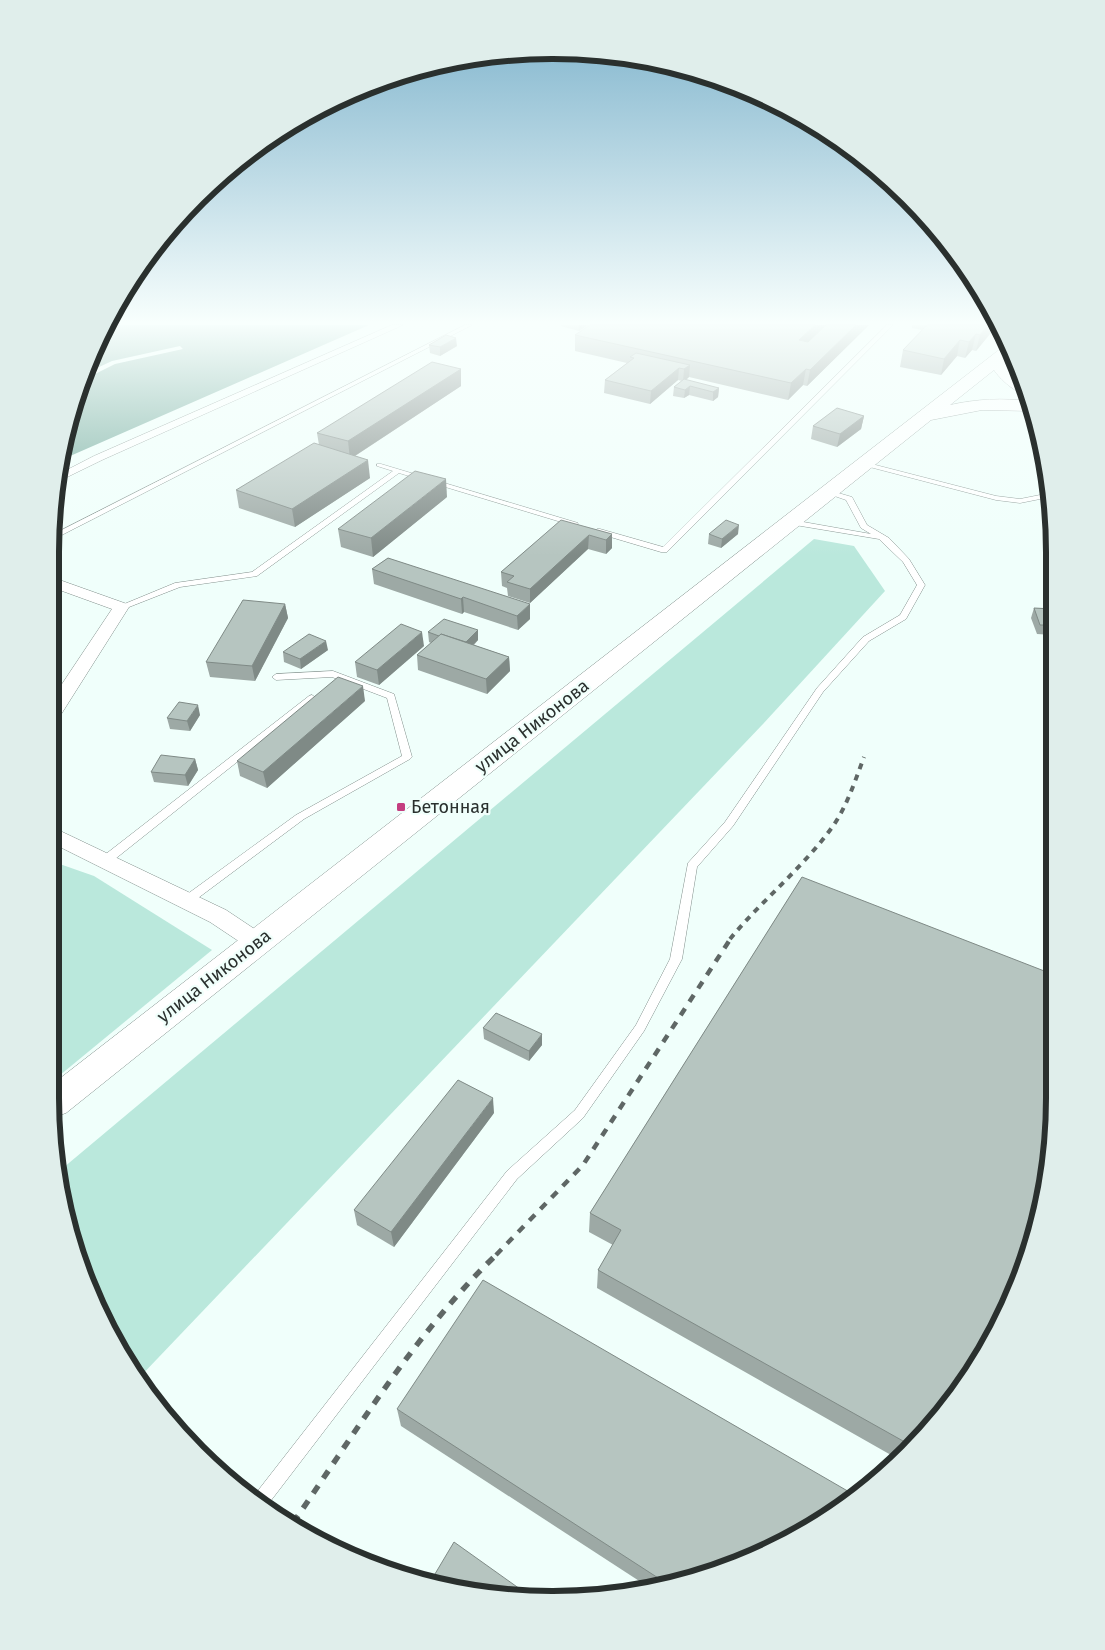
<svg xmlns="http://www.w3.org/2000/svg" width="1105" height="1650" viewBox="0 0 1105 1650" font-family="'Fira Sans',sans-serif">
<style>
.green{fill:#bae8dc}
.water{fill:#74ab9d}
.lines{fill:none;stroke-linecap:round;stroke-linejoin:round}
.service-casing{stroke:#818f8b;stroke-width:1}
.pedestrian-casing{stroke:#818f8b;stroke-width:1}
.minor-casing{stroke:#818f8b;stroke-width:1}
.secondary-casing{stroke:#818f8b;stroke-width:1}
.service{fill:#fff;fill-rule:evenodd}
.pedestrian{fill:#fff;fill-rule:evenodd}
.minor{fill:#fff;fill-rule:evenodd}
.secondary{fill:#fff;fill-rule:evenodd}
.rail-far2{stroke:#5f6765;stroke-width:4;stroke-dasharray:6 6;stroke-linecap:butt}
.rail-far1{stroke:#5f6765;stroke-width:4.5;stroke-dasharray:8 8;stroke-linecap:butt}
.rail{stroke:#5f6765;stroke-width:5.5;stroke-dasharray:9 9;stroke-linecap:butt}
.wall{fill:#9da9a5}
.shaded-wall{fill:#7f8a86}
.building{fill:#b6c5c0;stroke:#7f8a86}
.poi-dot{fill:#c43e80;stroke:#f0fffb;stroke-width:2}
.labels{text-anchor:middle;stroke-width:4.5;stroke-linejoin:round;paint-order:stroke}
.street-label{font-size:18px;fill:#2a302e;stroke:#f0fffb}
.poi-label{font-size:18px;fill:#2a302e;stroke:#f0fffb;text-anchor:start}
.rim{fill:none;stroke:#2a302e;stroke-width:6}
</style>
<rect width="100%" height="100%" fill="#f0fffb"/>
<g class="green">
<polygon points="814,539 854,546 885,591 763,724 137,1380 77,1259 57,1173"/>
<polygon points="54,862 94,876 212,950 54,1080"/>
</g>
<polygon class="water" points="105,325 369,325 61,460 77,391 81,381 115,364 183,349 180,346 112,361 84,374"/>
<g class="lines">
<g class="service-casing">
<g id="service">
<polygon points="465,325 472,325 54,539 54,534"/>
<polygon points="887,325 893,325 667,552 661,552 597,533 597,529 600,529 663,547"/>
<polygon points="864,462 996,496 1020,499 1050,493 1050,497 1020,503 996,500 862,465 861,464"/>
<polygon points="377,464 381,464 578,523 577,525 571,525 399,473 257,576 180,587 124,609 118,609 117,607 175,583 252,572 393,471 377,466"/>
<polygon points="828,490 852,497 867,525 889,538 909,559 925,585 906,619 869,641 823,692 733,826 697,867 682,959 644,1031 583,1118 517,1179 266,1507 252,1499 253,1497 507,1171 575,1110 636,1025 670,959 688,863 725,822 817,688 863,637 900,615 917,585 903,562 879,539 789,524 788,522 792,520 871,534 861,528 846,500 826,493 826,491"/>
<polygon points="333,671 394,694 412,757 410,759 304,819 190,904 182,904 181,901 182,898 296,815 402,756 387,698 332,677 276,680 272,677 276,674"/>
<polygon points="312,695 316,698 315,700 110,863 102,863 101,860 102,857 309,696"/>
</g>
</g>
<g class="pedestrian-casing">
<polygon id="pedestrian" points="392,325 403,325 102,460 55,483 57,475 94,456"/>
</g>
<g class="minor-casing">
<g id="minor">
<polygon points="54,578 127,604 129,607 60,716 54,717 54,696 112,609 54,588"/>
<polygon points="54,828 226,910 265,936 268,942 265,948 257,950 249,948 210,922 54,844"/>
</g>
</g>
<g class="secondary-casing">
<path id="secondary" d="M1009,345L1012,355L1006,360L1010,369L1021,377L1027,394C1016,394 1000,379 994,370L950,405C976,399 1003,398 1030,401L1033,411L982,410L931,420L66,1113L54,1117V1083L1004,346Z"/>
</g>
<use href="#service" class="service"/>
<use href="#pedestrian" class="pedestrian"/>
<use href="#minor" class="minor"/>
<use href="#secondary" class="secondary"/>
<path class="rail-far2" d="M730,939C762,900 803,868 833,826C847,806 855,781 864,757"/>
<polyline class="rail-far1" points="496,1255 583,1165 731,938"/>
<path class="rail" d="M293,1523C357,1430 416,1332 497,1254"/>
</g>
<g class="wall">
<polygon points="561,325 588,325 579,331 561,326"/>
<polygon points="869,325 807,386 803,385 788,400 689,377 686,380 719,388 718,397 713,401 689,395 684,398 673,396 674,387 682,381 678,380 650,404 604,393 605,380 627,363 575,351 575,335"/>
<polygon points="912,325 1000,325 1002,328 1000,330 994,329 976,351 972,350 965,358 957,356 941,375 900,367 903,350 922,330 912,328"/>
<polygon points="429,345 457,346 440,356 430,353"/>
<polygon points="461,369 461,386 355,456 370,478 295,527 239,508 236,490 319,445 317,433"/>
<polygon points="864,416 861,429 837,447 811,439 813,426"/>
<polygon points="447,497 373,557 341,547 338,529"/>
<polygon points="561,520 612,534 612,548 606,554 588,549 530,603 508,596 507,588 502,586 501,572"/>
<polygon points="709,534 738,534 721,548 708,544"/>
<polygon points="388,558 530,619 518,630 464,612 462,614 374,584 372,569"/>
<polygon points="285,604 288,618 255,681 210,677 206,662"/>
<polygon points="1034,608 1053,609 1053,635 1037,634 1031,618"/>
<polygon points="478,630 478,640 474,645 509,657 510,671 487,694 418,670 417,655 431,643 429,642 428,632"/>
<polygon points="424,646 379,685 357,677 355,662"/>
<polygon points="328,650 301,669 284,662 283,652"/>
<polygon points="365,701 267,788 240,776 237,761"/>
<polygon points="200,715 190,731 170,729 167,718"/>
<polygon points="195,759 198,770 188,786 154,782 151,772"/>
<polygon points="802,877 930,1429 898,1459 597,1288 598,1270 613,1245 589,1232 590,1213"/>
<polygon points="483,1028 542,1045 529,1061 484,1039"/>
<polygon points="494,1113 394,1247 357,1225 354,1210"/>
<polygon points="397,1409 682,1583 650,1588 401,1426"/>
</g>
<g class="shaded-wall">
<polygon points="579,325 588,325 579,331"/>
<polygon points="815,325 830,325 797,356 799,340"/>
<polygon points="856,325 869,325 807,386 810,370"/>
<polygon points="988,325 995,325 994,329 976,351 980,335"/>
<polygon points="976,334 972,350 965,358 969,342"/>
<polygon points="456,338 457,346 440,356 440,347"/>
<polygon points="960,340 957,356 941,375 944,359"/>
<polygon points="690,365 689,377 683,382 684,369"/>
<polygon points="679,368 678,380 650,404 651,391"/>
<polygon points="461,369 461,386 350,459 348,441"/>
<polygon points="806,369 803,385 788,400 791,383"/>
<polygon points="690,386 689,395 684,398 685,390"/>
<polygon points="719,388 718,397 713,401 713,392"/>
<polygon points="864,416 861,429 837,447 840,434"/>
<polygon points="368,460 370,478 295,527 292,509"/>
<polygon points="446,479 447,497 373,557 371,538"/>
<polygon points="739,525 738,534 721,548 722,539"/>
<polygon points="612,534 612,548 606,554 606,540"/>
<polygon points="589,535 588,549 530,603 530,589"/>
<polygon points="463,597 464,612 462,614 461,599"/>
<polygon points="285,604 288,618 255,681 252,666"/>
<polygon points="530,604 530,619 518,630 517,616"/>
<polygon points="478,630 478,640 463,654 463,644"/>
<polygon points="422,632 424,646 379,685 377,670"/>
<polygon points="326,641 328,650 301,669 300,659"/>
<polygon points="509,657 510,671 487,694 486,679"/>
<polygon points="363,686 365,701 267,788 263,772"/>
<polygon points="198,705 200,715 190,731 187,721"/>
<polygon points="195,759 198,770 188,786 185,775"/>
<polygon points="542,1034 542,1045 529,1061 529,1051"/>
<polygon points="493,1098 494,1113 394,1247 391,1232"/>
</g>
<g class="building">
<polygon points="590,325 815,325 799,340 808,342 826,325 856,325 810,370 806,369 791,383 575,335"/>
<polygon points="927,325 988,325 980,335 976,334 969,342 960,340 944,359 903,350"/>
<polygon points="446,335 456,338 440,347 429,345"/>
<polygon points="636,353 690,365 684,369 679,368 651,391 605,380 634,358 630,357"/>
<polygon points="432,362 461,369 348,441 317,433"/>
<polygon points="684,379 719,388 713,392 690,386 685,390 674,387"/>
<polygon points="837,408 864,416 840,434 813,426"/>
<polygon points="314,443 368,460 292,509 236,490"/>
<polygon points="415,471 446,479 371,538 338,529"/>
<polygon points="561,520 612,534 606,540 589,535 530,589 507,582 514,576 501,572"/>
<polygon points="726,520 739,525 722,539 709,534"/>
<polygon points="388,558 530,604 517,616 463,597 461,599 372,569"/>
<polygon points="243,600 285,604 252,666 206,662"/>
<polygon points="1034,608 1053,609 1053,625 1040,625"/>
<polygon points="444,619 478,630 466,642 441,634 439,636 428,632"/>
<polygon points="401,624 422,632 377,670 355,662"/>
<polygon points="309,634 326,641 300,659 283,652"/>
<polygon points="441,634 509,657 486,679 417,655"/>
<polygon points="338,677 363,686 263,772 237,761"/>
<polygon points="179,702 198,705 187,721 167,718"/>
<polygon points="161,755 195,759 185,775 151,772"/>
<polygon points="802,877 1052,974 1051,1163 1038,1228 1003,1319 930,1429 912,1446 598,1270 621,1230 590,1213"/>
<polygon points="496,1013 542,1034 529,1051 483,1028"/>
<polygon points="458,1080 493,1098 391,1232 354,1210"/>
<polygon points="483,1280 858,1497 804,1533 682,1583 669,1585 397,1409"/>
<polygon points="454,1542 534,1599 519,1599 429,1584"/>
</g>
<linearGradient id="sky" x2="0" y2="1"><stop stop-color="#79b0ca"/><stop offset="0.58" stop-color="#f8fffd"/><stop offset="1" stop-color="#f8fffd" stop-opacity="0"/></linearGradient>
<rect width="1105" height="556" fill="url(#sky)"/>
<rect class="poi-dot" x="396" y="802" width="10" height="10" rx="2.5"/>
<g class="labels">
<g class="street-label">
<text transform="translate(532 726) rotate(-38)" y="6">улица Никонова</text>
<text transform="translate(214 976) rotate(-38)" y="6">улица Никонова</text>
</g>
<g class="poi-label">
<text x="411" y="813">Бетонная</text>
</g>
</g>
<path d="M0 0H1105V1650H0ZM552 59H553A493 493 0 0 1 1046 552V1098A493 493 0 0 1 553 1591H552A493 493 0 0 1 59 1098V552A493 493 0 0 1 552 59Z" fill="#e0eeeb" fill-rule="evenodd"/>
<path class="rim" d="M552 59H553A493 493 0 0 1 1046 552V1098A493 493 0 0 1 553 1591H552A493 493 0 0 1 59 1098V552A493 493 0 0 1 552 59Z"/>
</svg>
